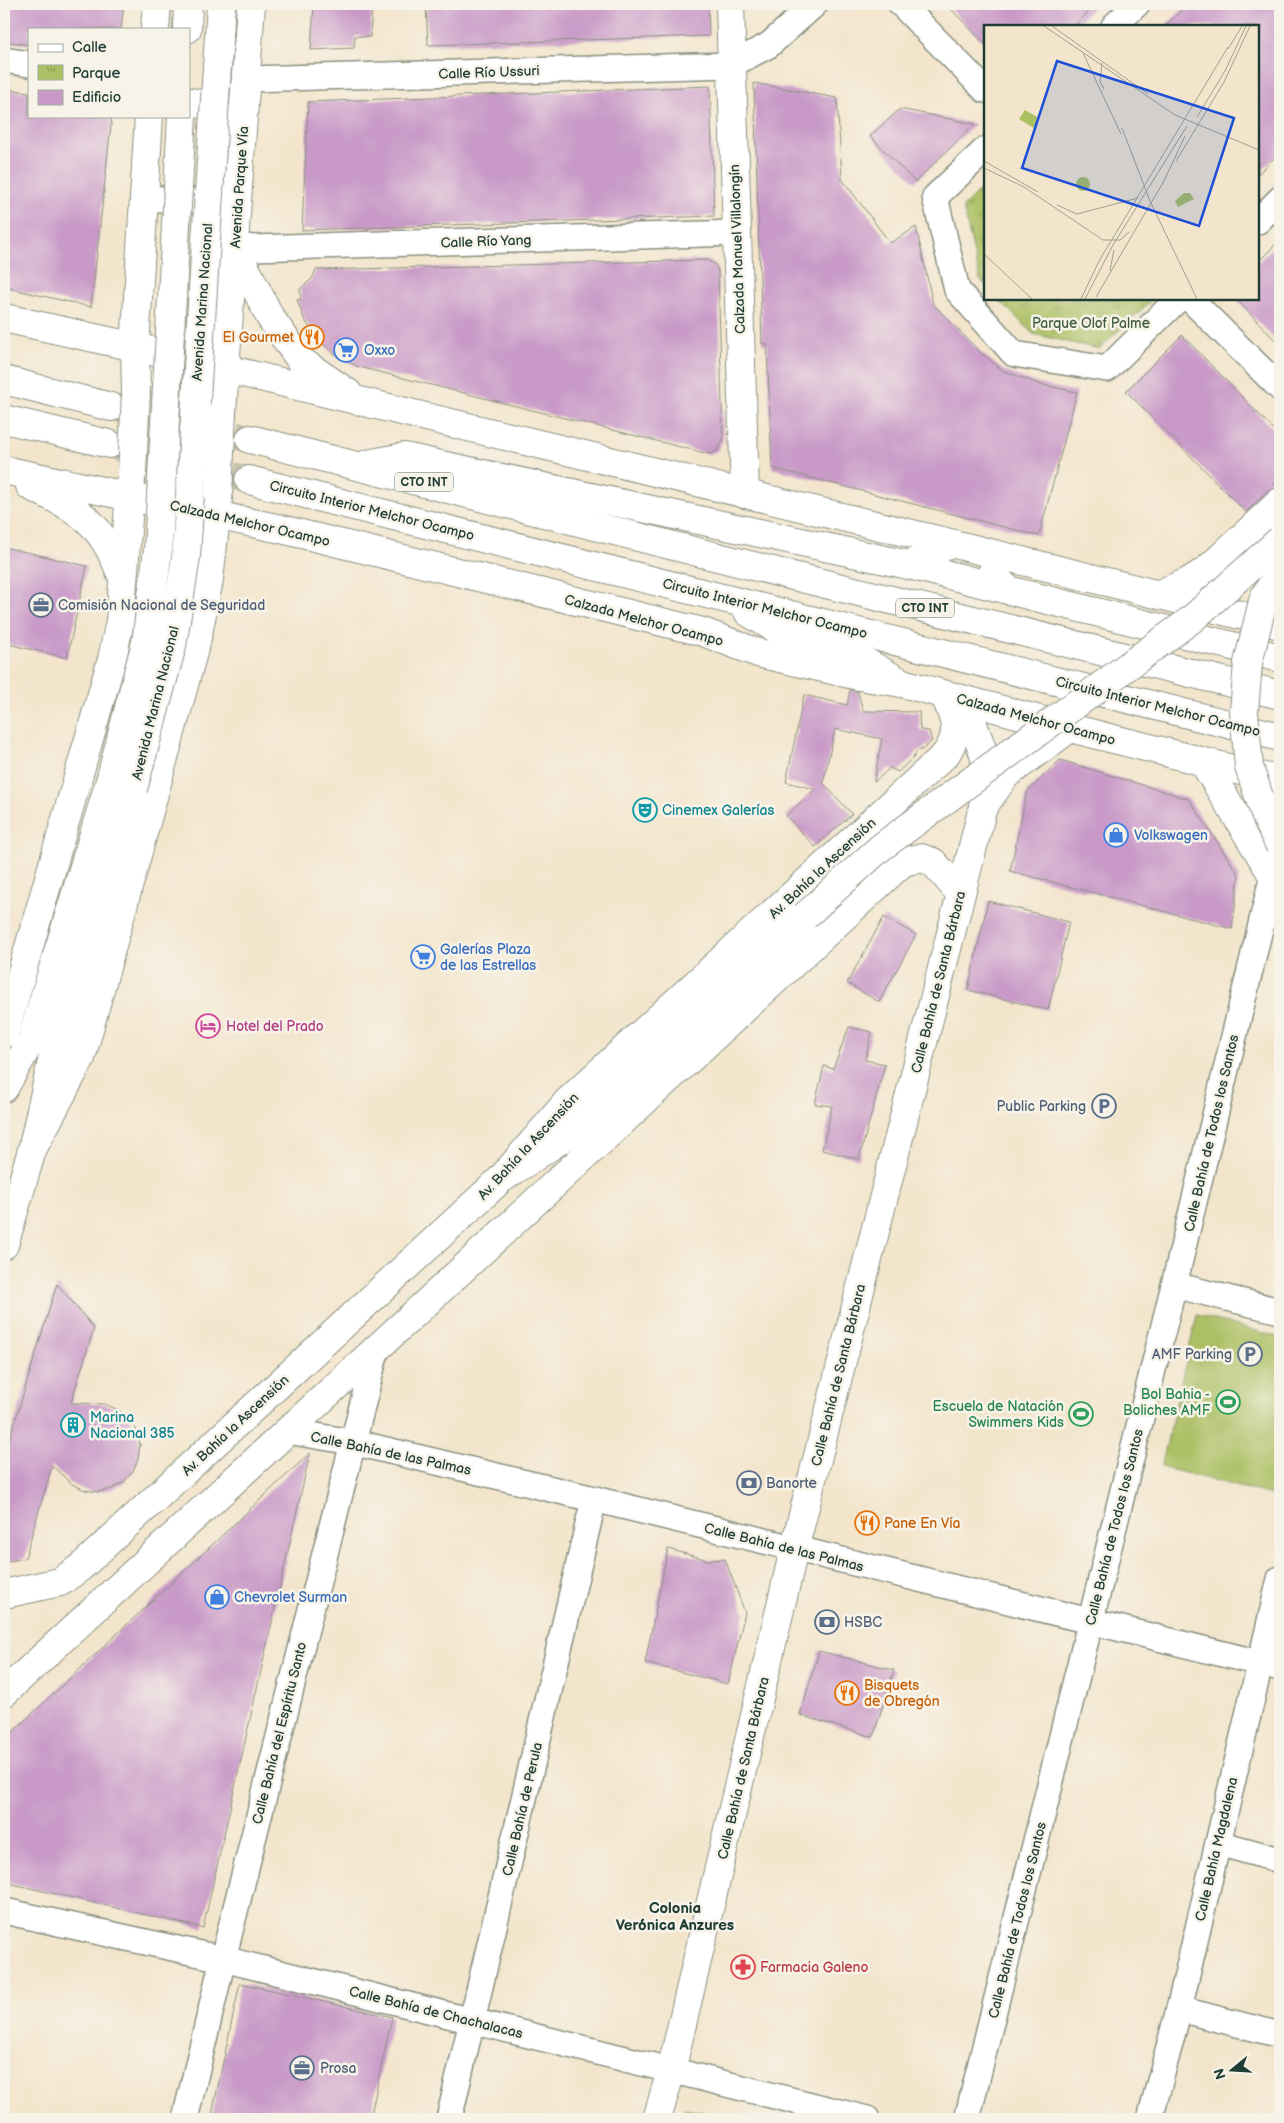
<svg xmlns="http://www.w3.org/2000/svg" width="1284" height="2123" viewBox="0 0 1284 2123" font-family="'Balsamiq Sans',sans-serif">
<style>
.park{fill:url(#park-tufts);stroke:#657e4c}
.garden{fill:#abbf63;stroke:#657e4c}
.building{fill:#c99ac8}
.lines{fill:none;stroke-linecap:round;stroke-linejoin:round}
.highway-tunnel{stroke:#c9c3ae;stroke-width:28;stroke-dasharray:28 14;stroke-linecap:butt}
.street-casing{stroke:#899180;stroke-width:28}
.secondary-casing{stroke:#899180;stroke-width:30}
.primary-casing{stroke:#899180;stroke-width:30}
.highway-casing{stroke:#899180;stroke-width:30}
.street{stroke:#fff;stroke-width:25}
.secondary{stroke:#fff;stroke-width:28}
.primary{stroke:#fff;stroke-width:28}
.highway{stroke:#fff;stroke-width:28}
.secondary-bridge-casing{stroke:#899180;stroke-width:30;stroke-linecap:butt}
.primary-bridge-casing{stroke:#899180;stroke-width:30;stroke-linecap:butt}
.secondary-bridge{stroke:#fff;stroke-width:28}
.primary-bridge{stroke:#fff;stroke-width:28}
.labels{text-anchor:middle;stroke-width:5;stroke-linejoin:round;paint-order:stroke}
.shield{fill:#f7f3e8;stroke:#60746a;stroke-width:1}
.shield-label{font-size:12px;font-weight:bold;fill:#1f3d34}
.street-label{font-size:14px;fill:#1f3d34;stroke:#f7f3e8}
.park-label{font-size:14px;fill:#425e40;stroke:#f7f3e8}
.food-label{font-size:14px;fill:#c56008;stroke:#f7f3e8;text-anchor:start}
.shop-label{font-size:14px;fill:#366cbe;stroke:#f7f3e8;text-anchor:start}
.service-label{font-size:14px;fill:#4e5e75;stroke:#f7f3e8;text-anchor:start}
.culture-label{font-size:14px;fill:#0d838f;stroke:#f7f3e8;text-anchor:start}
.hotel-label{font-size:14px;fill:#b23c85;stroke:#f7f3e8;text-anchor:start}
.leisure-label{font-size:14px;fill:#27864d;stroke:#f7f3e8;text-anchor:end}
.health-label{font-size:14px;fill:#be3a42;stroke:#f7f3e8;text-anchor:start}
.neighbourhood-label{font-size:15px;font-weight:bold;fill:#1f3d34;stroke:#f7f3e8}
.inset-road{fill:none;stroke:#9ea28f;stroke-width:1}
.view{fill:#1d4ed8;fill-opacity:0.15;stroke:#1d4ed8;stroke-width:2.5}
.inset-edge{fill:none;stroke:#1f3d34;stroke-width:2.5}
</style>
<defs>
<pattern id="park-tufts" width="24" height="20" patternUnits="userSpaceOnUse" patternTransform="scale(1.25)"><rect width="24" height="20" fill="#abbf63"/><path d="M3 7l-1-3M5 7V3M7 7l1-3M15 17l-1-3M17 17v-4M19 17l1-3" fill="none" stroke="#8b9c52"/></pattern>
</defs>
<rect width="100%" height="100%" fill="#f7f3e8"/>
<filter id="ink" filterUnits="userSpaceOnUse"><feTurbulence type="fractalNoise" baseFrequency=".02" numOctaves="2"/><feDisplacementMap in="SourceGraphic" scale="10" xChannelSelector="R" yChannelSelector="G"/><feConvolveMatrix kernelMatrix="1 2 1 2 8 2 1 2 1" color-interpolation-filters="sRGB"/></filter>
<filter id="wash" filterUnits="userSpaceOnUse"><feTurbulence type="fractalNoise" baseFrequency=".0096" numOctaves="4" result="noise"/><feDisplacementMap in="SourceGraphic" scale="20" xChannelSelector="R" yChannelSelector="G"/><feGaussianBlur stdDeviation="1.12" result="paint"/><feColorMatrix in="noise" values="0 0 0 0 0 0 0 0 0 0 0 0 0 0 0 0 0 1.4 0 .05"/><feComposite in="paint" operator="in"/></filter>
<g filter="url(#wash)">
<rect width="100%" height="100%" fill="#f3e5cc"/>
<g class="park">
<polygon points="985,185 985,285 980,280 963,207"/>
<polygon points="998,299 1153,299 1099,349 1033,334"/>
<polygon points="685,2108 734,2119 682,2119"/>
</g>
<polygon class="garden" points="1197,1315 1280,1337 1280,1497 1161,1467"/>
<g id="blocks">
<g class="building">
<polygon points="4,4 124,4 121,29 29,29 29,45 4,41"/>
<polygon points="314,4 372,4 370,37 355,36 354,48 311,50"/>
<polygon points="426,4 708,4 709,36 428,45"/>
<polygon points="946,4 1097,4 1074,26 985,26 985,44"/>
<polygon points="1188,4 1280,4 1280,152 1258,174 1258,26 1165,26"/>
<polygon points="754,83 837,98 842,179 890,243 916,227 933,304 980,352 1004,371 1039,384 1077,392 1039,536 772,468 767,344 762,344"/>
<polygon points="710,86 714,216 302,230 308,102"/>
<polygon points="4,89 29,92 29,116 112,116 91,307 4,287"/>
<polygon points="900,109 975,124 915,182 870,136"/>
<polygon points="1280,240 1280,345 1236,299 1258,299 1258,262"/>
<polygon points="707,260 715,264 718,271 723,440 717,451 709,454 359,367 338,357 320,341 305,321 297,300 301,299 300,289 312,279 316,270"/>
<polygon points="1182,335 1280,436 1280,478 1246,512 1126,391"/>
<polygon points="4,547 87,566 67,658 4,643"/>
<polygon points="850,690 858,692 863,711 919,712 920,730 929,731 932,741 923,749 916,752 914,757 898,772 890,768 874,782 882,739 835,729 823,783 852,814 815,847 786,816 815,789 786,782 804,695 847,705"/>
<polygon points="1060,760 1189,799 1239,875 1232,929 1010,871 1027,792"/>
<polygon points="988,901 1069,922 1048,1010 968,990"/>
<polygon points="884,917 916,935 879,1002 847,983"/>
<polygon points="849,1027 872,1032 865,1060 885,1064 859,1159 822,1150 832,1106 815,1104 824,1066 833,1069"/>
<polygon points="57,1284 94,1328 71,1403 105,1404 118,1410 130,1419 137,1431 140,1445 138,1459 133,1471 124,1482 112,1489 98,1492 85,1490 72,1484 52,1466 25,1558 4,1562 4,1457"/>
<polygon points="310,1453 203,1928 4,1882 4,1740"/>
<polygon points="668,1549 708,1560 725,1559 745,1613 728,1684 645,1663"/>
<polygon points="819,1651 894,1670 873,1737 800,1715"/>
<polygon points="240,1983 392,2017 370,2119 211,2119"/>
</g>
</g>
</g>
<g filter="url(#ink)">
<use href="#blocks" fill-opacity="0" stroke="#899180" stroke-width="1"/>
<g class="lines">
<g class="highway-tunnel">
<polyline points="113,407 250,439"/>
<polyline points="111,445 249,480"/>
</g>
<g class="street-casing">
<g id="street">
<polyline points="901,4 985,90"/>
<polyline points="1114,26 1137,4"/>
<polyline points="4,60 29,64"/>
<polyline points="246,79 731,65 769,45 815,4"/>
<polyline points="985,150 935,197 957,290 1014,354 1107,369 1178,299"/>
<polyline points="144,198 230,203"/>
<polyline points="1258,221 1280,199"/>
<polyline points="235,246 254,248 737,233"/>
<polyline points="1190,299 1280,388"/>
<polyline points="1174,1285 1280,1311"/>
<polyline points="287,1431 352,1442 594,1499 1280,1668"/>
<polyline points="1218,1843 1280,1860"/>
<polyline points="4,1911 223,1959 867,2119"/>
<polyline points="1179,2009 1280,2035"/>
<polyline points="185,2119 223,1959 377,1347"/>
<polyline points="449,2119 594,1499"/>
<polyline points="967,2119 1174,1285 1273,875"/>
<polyline points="1150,2119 1179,2009 1280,1579"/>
</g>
</g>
<g class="secondary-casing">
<g id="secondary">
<polyline points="730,4 745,494"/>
<polyline points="155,29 157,4"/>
<polyline points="187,29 188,4"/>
<path d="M189,102C210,104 217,109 228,127"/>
<polyline points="236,249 270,317 301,361 348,393"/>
<polyline points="4,318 135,347 950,543 1280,625"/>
<polyline points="136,392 135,347 149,116"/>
<polyline points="222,412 251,4"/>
<polyline points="4,470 281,529 703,632 758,653 859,676 902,683 1070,728 1280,781"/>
<path d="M30,486C83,512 99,520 122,576"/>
<polyline points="992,573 1008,590 1280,658"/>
<polyline points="1203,762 1280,887"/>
<polyline points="983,807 1006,775 1070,728"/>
<polyline points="4,1034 112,659 120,621 131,480"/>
<polyline points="4,1088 31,1041 110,781"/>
<polyline points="32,1150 81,1058 197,638 209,580 218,499"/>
<polyline points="4,1245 32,1150 54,1052 133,789"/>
<path d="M4,1594L60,1582L81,1567L501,1179L568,1101L946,754C962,729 954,721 945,695"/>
<polyline points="4,1693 903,862 921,858 933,862 960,893"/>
<polyline points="657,2119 671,2071 794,1550 983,807 986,766 984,754 964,700"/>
</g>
</g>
<g class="primary-casing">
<g id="primary">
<polyline points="1159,594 1188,582 1207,570 1280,502"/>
<polyline points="501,1179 581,1126 805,916"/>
</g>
</g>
<g class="highway-casing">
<g id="highway">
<polyline points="4,380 111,407"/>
<polyline points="4,419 109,444"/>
<polyline points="250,439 797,577 1280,695"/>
<polyline points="367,464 404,457 909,565 950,543"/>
<polyline points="249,480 1280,737"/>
<polyline points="909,565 1008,590"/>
<polyline points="748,612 789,637 862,660 902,683"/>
</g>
</g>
<use href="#street" class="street"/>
<use href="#secondary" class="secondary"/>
<use href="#primary" class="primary"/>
<use href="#highway" class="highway"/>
<g class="secondary-bridge-casing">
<g id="secondary-bridge">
<polyline points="132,473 136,392"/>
<polyline points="218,494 222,412"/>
<polyline points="110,781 146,642 158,549 182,116"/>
<polyline points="133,789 172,646 186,557 221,4"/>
</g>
</g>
<g class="primary-bridge-casing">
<g id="primary-bridge">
<polyline points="1280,572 1264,597 1248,663 1244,712 1249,767 1266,817 1280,846"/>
<polyline points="805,916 880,848 1192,619 1280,540"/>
</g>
</g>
<use href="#secondary-bridge" class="secondary-bridge"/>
<use href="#primary-bridge" class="primary-bridge"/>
</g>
</g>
<defs>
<g id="restaurant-ring" transform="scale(1.25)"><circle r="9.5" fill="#f7f3e8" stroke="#e8710a" stroke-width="1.5"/><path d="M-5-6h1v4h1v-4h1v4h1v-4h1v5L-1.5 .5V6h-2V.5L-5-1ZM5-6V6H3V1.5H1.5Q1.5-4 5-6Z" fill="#e8710a"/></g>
<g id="supermarket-ring" transform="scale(1.25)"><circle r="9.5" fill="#f7f3e8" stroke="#3f7fe0" stroke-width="1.5"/><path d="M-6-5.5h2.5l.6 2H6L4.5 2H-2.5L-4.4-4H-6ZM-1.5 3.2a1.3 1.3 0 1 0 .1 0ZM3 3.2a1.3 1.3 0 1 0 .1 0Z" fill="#3f7fe0"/></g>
<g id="office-ring" transform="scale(1.25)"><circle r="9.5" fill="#f7f3e8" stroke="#5c6f8a" stroke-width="1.5"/><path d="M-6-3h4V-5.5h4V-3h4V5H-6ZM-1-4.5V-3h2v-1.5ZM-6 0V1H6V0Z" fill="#5c6f8a"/></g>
<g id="theatre-ring" transform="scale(1.25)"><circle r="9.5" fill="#f7f3e8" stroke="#0f9aa8" stroke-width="1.5"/><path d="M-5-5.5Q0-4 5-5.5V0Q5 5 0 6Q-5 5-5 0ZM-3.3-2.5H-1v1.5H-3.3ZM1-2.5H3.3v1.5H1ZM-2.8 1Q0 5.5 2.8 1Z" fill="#0f9aa8"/></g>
<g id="shop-ring" transform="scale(1.25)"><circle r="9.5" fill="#f7f3e8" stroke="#3f7fe0" stroke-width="1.5"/><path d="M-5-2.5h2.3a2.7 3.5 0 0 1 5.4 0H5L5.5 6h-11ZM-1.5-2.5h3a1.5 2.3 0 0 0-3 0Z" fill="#3f7fe0"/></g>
<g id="hotel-ring" transform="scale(1.25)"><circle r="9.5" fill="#f7f3e8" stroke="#d1479c" stroke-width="1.5"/><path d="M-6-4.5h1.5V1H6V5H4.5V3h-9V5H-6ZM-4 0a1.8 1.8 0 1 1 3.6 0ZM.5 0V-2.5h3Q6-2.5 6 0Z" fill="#d1479c"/></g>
<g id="parking-ring" transform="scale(1.25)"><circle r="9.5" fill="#f7f3e8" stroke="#5c6f8a" stroke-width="1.5"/><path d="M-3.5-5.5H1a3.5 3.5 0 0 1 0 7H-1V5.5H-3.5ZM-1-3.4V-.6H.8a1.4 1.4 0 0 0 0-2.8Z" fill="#5c6f8a"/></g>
<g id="stadium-ring" transform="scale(1.25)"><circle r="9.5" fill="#f7f3e8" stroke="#2e9e5b" stroke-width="1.5"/><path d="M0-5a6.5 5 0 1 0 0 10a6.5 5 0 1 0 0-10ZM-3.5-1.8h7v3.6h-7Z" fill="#2e9e5b"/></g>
<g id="building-ring" transform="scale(1.25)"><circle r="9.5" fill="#f7f3e8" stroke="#0f9aa8" stroke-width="1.5"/><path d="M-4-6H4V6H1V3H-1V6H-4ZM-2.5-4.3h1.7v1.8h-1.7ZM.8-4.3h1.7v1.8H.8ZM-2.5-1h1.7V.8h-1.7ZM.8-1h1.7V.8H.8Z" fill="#0f9aa8"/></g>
<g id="bank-ring" transform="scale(1.25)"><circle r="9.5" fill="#f7f3e8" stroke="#5c6f8a" stroke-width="1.5"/><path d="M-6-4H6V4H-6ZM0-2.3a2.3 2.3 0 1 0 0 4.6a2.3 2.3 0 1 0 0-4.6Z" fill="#5c6f8a"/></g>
<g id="pharmacy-ring" transform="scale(1.25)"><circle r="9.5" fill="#f7f3e8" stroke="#e0444e" stroke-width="1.5"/><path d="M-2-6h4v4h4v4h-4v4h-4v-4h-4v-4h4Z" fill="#e0444e"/></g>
</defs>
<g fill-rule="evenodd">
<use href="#restaurant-ring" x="312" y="337"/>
<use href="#supermarket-ring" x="346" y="350"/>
<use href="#office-ring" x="41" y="605"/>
<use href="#theatre-ring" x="645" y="810"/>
<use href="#shop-ring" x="1116" y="835"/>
<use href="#supermarket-ring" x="423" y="957"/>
<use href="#hotel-ring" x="208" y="1026"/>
<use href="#parking-ring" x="1104" y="1106"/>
<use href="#parking-ring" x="1250" y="1354"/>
<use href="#stadium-ring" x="1228" y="1402"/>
<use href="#stadium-ring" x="1081" y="1414"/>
<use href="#building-ring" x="73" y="1425"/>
<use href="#bank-ring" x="749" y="1483"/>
<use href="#restaurant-ring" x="867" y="1523"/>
<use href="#shop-ring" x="217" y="1597"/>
<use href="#bank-ring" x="827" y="1622"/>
<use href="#restaurant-ring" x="847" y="1693"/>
<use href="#pharmacy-ring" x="743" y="1967"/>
<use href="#office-ring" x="302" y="2068"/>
</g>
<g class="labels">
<g class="shield">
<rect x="395" y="472.5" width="58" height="19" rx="4"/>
<rect x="896" y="598.5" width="58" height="19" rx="4"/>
</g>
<g class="shield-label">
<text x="424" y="486">CTO INT</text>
<text x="925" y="612">CTO INT</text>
</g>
<g class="street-label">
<text transform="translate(489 72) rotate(-2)" y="5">Calle Río Ussuri</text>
<text transform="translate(239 187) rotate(-86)" y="5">Avenida Parque Vía</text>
<text transform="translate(486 241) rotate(-2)" y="5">Calle Río Yang</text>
<text transform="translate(737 249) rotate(-92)" y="5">Calzada Manuel Villalongín</text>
<text transform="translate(202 302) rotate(-86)" y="5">Avenida Marina Nacional</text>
<text transform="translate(372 510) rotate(14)" y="5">Circuito Interior Melchor Ocampo</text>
<text transform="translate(250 523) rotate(13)" y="5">Calzada Melchor Ocampo</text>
<text transform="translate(765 608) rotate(14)" y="5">Circuito Interior Melchor Ocampo</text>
<text transform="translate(644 620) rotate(15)" y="5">Calzada Melchor Ocampo</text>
<text transform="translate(155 703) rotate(-76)" y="5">Avenida Marina Nacional</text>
<text transform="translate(1158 706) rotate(14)" y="5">Circuito Interior Melchor Ocampo</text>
<text transform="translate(1036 719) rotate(15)" y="5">Calzada Melchor Ocampo</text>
<text transform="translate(822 868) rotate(-43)" y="5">Av. Bahía la Ascensión</text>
<text transform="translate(938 982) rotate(-76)" y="5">Calle Bahía de Santa Bárbara</text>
<text transform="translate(1211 1133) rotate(-77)" y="5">Calle Bahía de Todos los Santos</text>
<text transform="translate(528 1146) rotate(-47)" y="5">Av. Bahía la Ascensión</text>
<text transform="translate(838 1375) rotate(-76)" y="5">Calle Bahía de Santa Bárbara</text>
<text transform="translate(235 1425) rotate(-43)" y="5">Av. Bahía la Ascensión</text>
<text transform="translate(391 1453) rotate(12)" y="5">Calle Bahía de las Palmas</text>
<text transform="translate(1114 1527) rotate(-76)" y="5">Calle Bahía de Todos los Santos</text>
<text transform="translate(784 1547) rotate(14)" y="5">Calle Bahía de las Palmas</text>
<text transform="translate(279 1733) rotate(-76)" y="5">Calle Bahía del Espíritu Santo</text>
<text transform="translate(743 1768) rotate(-77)" y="5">Calle Bahía de Santa Bárbara</text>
<text transform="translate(522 1809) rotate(-77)" y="5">Calle Bahía de Perula</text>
<text transform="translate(1216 1849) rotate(-77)" y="5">Calle Bahía Magdalena</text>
<text transform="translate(1017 1920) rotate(-76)" y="5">Calle Bahía de Todos los Santos</text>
<text transform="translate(436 2012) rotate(14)" y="5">Calle Bahía de Chachalacas</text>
</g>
<g class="park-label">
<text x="1091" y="328">Parque Olof Palme</text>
</g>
<g class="food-label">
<text x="294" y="342" text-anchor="end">El Gourmet</text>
<text x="884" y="1528">Pane En Vía</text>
<text x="864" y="1690">Bisquets<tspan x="864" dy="16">de Obregón</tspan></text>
</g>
<g class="shop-label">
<text x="364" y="355">Oxxo</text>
<text x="1134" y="840">Volkswagen</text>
<text x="440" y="954">Galerías Plaza<tspan x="440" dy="16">de las Estrellas</tspan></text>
<text x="234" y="1602">Chevrolet Surman</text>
</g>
<g class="service-label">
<text x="58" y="610">Comisión Nacional de Seguridad</text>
<text x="1086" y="1111" text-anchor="end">Public Parking</text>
<text x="1232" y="1359" text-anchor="end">AMF Parking</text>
<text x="766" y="1488">Banorte</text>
<text x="844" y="1627">HSBC</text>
<text x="320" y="2073">Prosa</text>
</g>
<g class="culture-label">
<text x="662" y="815">Cinemex Galerías</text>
<text x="90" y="1422">Marina<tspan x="90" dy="16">Nacional 385</tspan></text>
</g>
<g class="hotel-label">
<text x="226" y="1031">Hotel del Prado</text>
</g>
<g class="leisure-label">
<text x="1210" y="1399">Bol Bahia -<tspan x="1210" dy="16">Boliches AMF</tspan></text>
<text x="1064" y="1411">Escuela de Natación<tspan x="1064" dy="16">Swimmers Kids</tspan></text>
</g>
<g class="health-label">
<text x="760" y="1972">Farmacia Galeno</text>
</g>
<g class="neighbourhood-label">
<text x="675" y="1913">Colonia<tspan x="675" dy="17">Verónica Anzures</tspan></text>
</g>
</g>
<g transform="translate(984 25)">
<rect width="275" height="275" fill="#f3e5cc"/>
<path d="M41,85L55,93L50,103L35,94ZM200,168H206L210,174L194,182L191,176Z" fill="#abbf63"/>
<path d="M92 159a7 7 0 1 1 14 0a7 7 0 1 1-14 0Z" fill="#abbf63"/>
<path class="inset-road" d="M60,1L191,90L275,125M68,1L164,69M244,24L258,1M99,28L137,109M118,38L116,56L120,64M213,92L241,46L262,1M138,103L166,176L213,274M0,136L54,167M192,136L240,57L266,1M0,143L40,162L119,215H136L145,207M179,158L201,111M73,180L93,189L154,173M0,229L48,274M126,246L130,225M112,272L180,156M97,274L115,236L244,22M101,274L129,220L203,101"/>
<path class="view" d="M73,36L250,93L215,201L38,143Z"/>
<rect width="275" height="275" class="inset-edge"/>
</g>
<rect width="1284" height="2123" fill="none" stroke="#f7f3e8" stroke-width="20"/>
<rect x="28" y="28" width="162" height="90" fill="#f7f3e8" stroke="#a1aaa0"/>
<rect x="38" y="44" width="25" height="8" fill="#ffffff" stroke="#a1aaa0"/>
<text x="72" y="52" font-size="15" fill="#1f3d34">Calle</text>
<rect x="38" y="65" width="25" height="15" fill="url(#park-tufts)" stroke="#a1aaa0"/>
<text x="72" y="78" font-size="15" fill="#1f3d34">Parque</text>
<rect x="38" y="90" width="25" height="15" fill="#c99ac8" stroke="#a1aaa0"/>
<text x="72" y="102" font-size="15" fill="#1f3d34">Edificio</text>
<g transform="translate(1232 2070) rotate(252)" stroke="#f7f3e8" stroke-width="4" paint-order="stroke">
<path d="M0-4L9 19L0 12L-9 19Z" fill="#1f3d34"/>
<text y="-8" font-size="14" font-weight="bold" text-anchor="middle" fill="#1f3d34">N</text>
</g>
</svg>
